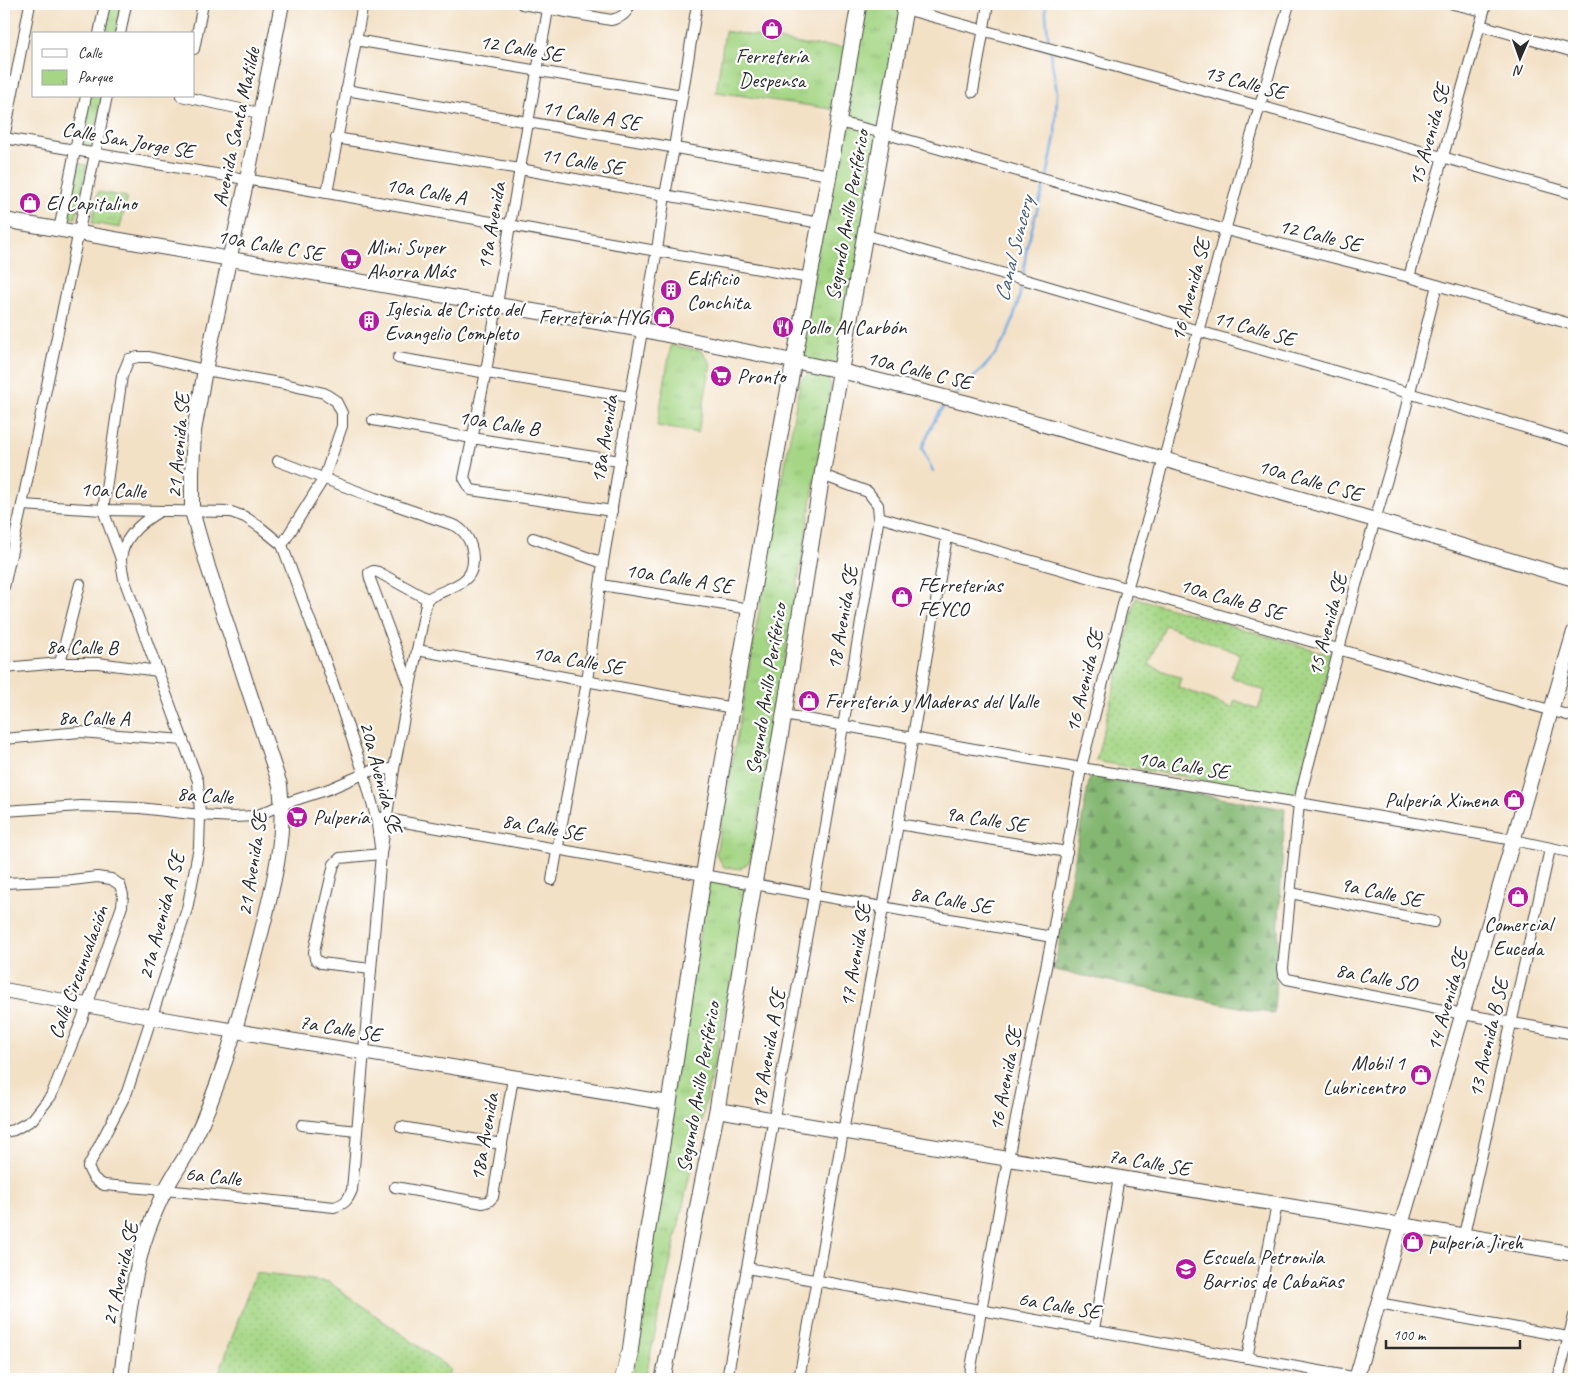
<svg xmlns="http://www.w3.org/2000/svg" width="1578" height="1383" viewBox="0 0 1578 1383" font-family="Caveat,sans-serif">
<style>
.grass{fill:url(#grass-dots);stroke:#688058;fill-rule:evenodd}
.forest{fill:url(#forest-firs);stroke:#58714e}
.park{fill:url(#park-tufts);stroke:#688058}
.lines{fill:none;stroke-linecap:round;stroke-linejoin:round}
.stream{stroke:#73aae2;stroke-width:2.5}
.street-casing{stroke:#494642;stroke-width:12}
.secondary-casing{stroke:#494642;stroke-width:16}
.primary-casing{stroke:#494642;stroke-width:17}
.highway-casing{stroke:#494642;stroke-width:19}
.street{stroke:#fff;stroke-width:10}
.secondary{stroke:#fff;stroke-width:14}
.primary{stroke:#fff;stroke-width:15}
.highway{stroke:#fff;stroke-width:18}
.labels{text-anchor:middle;stroke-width:4.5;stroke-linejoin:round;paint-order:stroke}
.street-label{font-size:21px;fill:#2b2b2b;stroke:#fff}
.poi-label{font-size:21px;fill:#2b2b2b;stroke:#fff;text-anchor:start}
.water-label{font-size:22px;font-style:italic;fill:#485e74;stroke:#fff}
</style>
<defs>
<pattern id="grass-dots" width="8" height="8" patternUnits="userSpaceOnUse" patternTransform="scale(1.25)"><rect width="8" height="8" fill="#a5d685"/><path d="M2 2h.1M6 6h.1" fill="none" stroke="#8eb873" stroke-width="1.8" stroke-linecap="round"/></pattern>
<pattern id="forest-firs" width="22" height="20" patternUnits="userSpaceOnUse" patternTransform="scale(1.25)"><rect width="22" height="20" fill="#84b772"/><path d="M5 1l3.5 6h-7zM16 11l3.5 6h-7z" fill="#6c955e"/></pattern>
<pattern id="park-tufts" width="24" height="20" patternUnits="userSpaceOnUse" patternTransform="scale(1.25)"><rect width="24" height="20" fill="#a5d685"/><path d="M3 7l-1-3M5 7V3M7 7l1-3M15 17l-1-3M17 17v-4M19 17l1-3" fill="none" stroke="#8eb873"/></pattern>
</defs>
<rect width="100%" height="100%" fill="#fff"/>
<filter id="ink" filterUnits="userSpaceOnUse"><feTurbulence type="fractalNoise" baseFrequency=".02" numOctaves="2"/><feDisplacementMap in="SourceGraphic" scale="10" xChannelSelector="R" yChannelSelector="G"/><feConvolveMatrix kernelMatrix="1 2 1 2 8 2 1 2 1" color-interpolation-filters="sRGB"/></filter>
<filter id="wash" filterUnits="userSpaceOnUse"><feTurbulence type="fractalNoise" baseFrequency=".0096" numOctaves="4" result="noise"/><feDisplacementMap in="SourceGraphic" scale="20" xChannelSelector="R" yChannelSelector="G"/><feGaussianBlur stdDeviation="1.12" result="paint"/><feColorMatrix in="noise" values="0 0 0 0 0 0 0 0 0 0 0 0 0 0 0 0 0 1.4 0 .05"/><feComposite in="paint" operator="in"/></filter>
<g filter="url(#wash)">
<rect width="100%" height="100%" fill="#f3e1c6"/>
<g class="grass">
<path d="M1136,598L1332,655L1295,797L1096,761ZM1165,625L1240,654L1231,677L1265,691L1258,709L1235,700L1232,708L1178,687L1181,678L1149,665Z"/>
<polygon points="255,1273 329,1282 450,1369 447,1379 217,1379"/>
</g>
<polygon class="forest" points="1090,776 1285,809 1274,1014 1054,970"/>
<g class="park">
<polygon points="109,4 122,4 116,34 103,34"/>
<polygon points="859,4 905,4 883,131 839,122"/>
<polygon points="725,31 806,45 848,47 838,110 716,92"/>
<polygon points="89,96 103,96 92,147 79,145"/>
<polygon points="839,123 883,134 842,366 799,358"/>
<polygon points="76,163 87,165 76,218 64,216"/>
<polygon points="98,192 127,197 120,228 92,223"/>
<polygon points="671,345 702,351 711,364 698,433 657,426"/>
<polygon points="809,372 824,374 831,385 751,860 741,869 724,867 716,854 800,381"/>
<polygon points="709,880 752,890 645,1379 633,1379 643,1264"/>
</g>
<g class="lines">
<g class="stream">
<polyline points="1045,4 1049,46"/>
<polyline points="1047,177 1055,137 1057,92 1050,52"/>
<polyline points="1023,276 1027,246 1045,182"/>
<path d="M955,395C970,380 988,366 999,349C1011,330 1019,304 1022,282"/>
<path d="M933,471L922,448C929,432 935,415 948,402"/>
</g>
</g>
</g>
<g filter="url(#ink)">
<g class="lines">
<g class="street-casing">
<g id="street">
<path d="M522,4L611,20C621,18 627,14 630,4"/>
<polyline points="549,4 510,225 486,372 464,478 471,490 612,511"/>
<polyline points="1453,4 1483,11"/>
<polyline points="905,9 1260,106 1574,194"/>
<polyline points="1480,25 1574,52"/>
<polyline points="99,34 105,4"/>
<polyline points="120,34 126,4"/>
<polyline points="355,40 682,95"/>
<polyline points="194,49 203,4"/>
<polyline points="346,90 829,175"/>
<polyline points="973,92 988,4"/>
<polyline points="181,96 259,113"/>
<polyline points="838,122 883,133 1226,230 1409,277 1574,325"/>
<polyline points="4,138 327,193 810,278"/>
<polyline points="4,138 30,4"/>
<polyline points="336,138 520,169 820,223"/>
<polyline points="327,193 363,4"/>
<polyline points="59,230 86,96"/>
<polyline points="866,235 1033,282 1574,442"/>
<polyline points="1409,277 1486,4"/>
<polyline points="1437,285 1393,459 1356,585 1302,789 1299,803 1283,968 1284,975 1287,979 1463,1014 1574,1034"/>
<polyline points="398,358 630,397"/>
<polyline points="373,420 472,438 620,461"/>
<path d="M278,461L375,498L456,526C459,528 463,531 465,534C474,546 478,571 463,581C452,589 439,592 427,599"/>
<path d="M22,505L103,510L231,512L245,517L260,527L282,545L326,663L364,774L376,817L381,854L352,1190C348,1200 345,1204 334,1207L165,1190L104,1185C95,1181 92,1177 88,1167L127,1092L187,909L199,847L200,815L198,781L124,579C123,573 121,565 121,559C123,537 143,521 160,511"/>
<polyline points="879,517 1574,717"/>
<polyline points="533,538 603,563"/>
<polyline points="121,559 103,510 122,376 129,359 138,357 149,357 205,370 285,384 324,393 336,401 342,413 342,426 324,478 282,545"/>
<polyline points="601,585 750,609"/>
<polyline points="4,587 22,505 107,96"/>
<polyline points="417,650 733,708"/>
<polyline points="60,663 80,584"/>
<polyline points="4,668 60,663 98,663 158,671"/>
<polyline points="410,686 370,579 369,573 373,571 378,572 427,599"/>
<polyline points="784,715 1081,768 1299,803 1514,840 1574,853"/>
<polyline points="4,739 80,732 183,740"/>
<polyline points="4,811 81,806 140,808 200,815 234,817 256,816 283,804 329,789 373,770 394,769"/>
<polyline points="376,817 1052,937"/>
<polyline points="898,824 1067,852"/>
<polyline points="552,880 587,681 603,563 630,397 657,250 665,195 674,148 697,4"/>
<polyline points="4,883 72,880 97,877 111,879 120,885 123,895 122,906 83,1017 51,1096 32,1120 14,1130 4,1132"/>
<polyline points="1291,893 1434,922"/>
<polyline points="371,969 321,963 315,959 314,952 316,942 334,864 340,858 381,854 394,769 427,599"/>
<polyline points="302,1125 357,1131"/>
<polyline points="401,1127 502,1144"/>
<polyline points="395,1187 483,1203 489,1201 493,1197 513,1078"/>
<polyline points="1464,1235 1550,849"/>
<polyline points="747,1268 1364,1379"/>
<polyline points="1378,1303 1574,1338"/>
<polyline points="1094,1330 1119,1177"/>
<polyline points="1247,1358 1277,1204"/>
<polyline points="727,1379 814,895 879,517 878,505 868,492 822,475"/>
<polyline points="799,1379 898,824 947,537"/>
<polyline points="969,1379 1008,1159 1052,937 1081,768 1127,589 1150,511 1242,168 1289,4"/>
<polyline points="1558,1379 1574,1316"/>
</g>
</g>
<g class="secondary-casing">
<g id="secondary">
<polyline points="4,220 643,330 841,371 968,403 1375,520 1574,579"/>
<polyline points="4,990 151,1017 669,1103"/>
<polyline points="717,1110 1574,1254"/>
<path d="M121,1379C126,1334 131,1288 143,1245C148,1229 158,1203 166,1189C173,1175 182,1163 189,1150C221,1087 238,1020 256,953C270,898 287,842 280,785L208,567L192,511V472L194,431L205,370L247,179L282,4"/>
<polyline points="1356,1379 1574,632"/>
</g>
</g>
<g class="primary-casing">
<g id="primary">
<polyline points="628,1368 640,1276 669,1103 706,859 780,435 829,175 859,4"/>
<polyline points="663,1379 717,1110 754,884 784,715 822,475 906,4"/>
</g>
</g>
<g class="highway-casing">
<polyline id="highway" points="624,1379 629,1357"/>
</g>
<use href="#street" class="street"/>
<use href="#secondary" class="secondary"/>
<use href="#primary" class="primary"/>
<use href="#highway" class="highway"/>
</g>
</g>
<defs>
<g id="shop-disc" transform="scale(1.125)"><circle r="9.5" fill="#b5179e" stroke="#fff"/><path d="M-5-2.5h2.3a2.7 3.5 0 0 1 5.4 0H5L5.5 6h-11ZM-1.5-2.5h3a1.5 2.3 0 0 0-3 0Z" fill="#fff"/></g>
<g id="supermarket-disc" transform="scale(1.125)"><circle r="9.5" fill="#b5179e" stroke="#fff"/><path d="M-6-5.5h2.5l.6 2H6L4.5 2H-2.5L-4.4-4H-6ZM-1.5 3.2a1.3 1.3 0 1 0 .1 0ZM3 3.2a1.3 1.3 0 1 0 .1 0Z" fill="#fff"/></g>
<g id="building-disc" transform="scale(1.125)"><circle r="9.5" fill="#b5179e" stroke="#fff"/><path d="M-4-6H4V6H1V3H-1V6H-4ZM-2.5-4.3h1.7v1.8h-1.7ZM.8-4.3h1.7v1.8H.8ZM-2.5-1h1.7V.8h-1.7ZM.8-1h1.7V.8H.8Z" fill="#fff"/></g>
<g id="restaurant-disc" transform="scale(1.125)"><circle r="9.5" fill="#b5179e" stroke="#fff"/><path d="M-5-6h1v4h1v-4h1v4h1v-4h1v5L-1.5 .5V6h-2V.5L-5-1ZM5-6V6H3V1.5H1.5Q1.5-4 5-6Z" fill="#fff"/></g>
<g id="school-disc" transform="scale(1.125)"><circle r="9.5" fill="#b5179e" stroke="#fff"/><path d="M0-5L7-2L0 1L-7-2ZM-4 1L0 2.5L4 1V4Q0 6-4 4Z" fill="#fff"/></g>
</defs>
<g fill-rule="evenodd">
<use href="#shop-disc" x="772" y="29"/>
<use href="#shop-disc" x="30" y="203"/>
<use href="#supermarket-disc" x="351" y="259"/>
<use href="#building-disc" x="671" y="290"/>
<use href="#shop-disc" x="664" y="317"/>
<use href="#building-disc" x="369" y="321"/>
<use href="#restaurant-disc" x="783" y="327"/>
<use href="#supermarket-disc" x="721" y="376"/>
<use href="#shop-disc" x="902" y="597"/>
<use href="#shop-disc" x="809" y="701"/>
<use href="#shop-disc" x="1514" y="800"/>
<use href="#supermarket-disc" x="297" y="817"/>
<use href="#shop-disc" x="1518" y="897"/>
<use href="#shop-disc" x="1421" y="1075"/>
<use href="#shop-disc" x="1413" y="1242"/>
<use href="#school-disc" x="1186" y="1269"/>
</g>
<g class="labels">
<g class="street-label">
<text transform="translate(521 48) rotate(10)" y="7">12 Calle SE</text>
<text transform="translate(1245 82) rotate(15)" y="7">13 Calle SE</text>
<text transform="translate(591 115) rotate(10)" y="7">11 Calle A SE</text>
<text transform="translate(236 127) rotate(-78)" y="7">Avenida Santa Matilde</text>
<text transform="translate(1429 135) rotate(-74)" y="7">15 Avenida SE</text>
<text transform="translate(128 140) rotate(10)" y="7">Calle San Jorge SE</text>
<text transform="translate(582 161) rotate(10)" y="7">11 Calle SE</text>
<text transform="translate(426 191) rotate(10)" y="7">10a Calle A</text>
<text transform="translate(847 215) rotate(-80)" y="7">Segundo Anillo Periférico</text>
<text transform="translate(491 226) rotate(-80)" y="7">19a Avenida</text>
<text transform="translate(1320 235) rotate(14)" y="7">12 Calle SE</text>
<text transform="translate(270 245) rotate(10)" y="7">10a Calle C SE</text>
<text transform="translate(1190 290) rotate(-75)" y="7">16 Avenida SE</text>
<text transform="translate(1254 328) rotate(16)" y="7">11 Calle SE</text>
<text transform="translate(919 370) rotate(14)" y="7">10a Calle C SE</text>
<text transform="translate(499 423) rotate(9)" y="7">10a Calle B</text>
<text transform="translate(604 439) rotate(-81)" y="7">18a Avenida</text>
<text transform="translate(178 446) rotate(-85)" y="7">21 Avenida SE</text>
<text transform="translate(1310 480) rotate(16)" y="7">10a Calle C SE</text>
<text transform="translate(113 490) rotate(2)" y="7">10a Calle</text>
<text transform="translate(679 578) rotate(9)" y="7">10a Calle A SE</text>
<text transform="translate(1232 599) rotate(16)" y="7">10a Calle B SE</text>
<text transform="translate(842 618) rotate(-80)" y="7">18 Avenida SE</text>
<text transform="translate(1327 625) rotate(-75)" y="7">15 Avenida SE</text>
<text transform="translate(82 647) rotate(1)" y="7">8a Calle B</text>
<text transform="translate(578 660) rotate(10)" y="7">10a Calle SE</text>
<text transform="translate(1084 681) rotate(-76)" y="7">16 Avenida SE</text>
<text transform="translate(766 689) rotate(-81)" y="7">Segundo Anillo Periférico</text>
<text transform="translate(94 718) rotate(1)" y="7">8a Calle A</text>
<text transform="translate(1183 765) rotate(9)" y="7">10a Calle SE</text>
<text transform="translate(381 777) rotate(75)" y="7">20a Avenida SE</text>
<text transform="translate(205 795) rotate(4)" y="7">8a Calle</text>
<text transform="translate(986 819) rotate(9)" y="7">9a Calle SE</text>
<text transform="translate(543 827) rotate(10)" y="7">8a Calle SE</text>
<text transform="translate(252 864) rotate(-81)" y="7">21 Avenida SE</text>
<text transform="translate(1381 892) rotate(12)" y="7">9a Calle SE</text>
<text transform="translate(951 900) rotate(10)" y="7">8a Calle SE</text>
<text transform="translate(161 916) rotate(-75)" y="7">21a Avenida A SE</text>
<text transform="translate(855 955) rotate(-80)" y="7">17 Avenida SE</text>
<text transform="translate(78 972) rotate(-70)" y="7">Calle Circunvalación</text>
<text transform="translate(1376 977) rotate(11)" y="7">8a Calle SO</text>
<text transform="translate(1447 1000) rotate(-74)" y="7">14 Avenida SE</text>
<text transform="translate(340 1028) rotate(10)" y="7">7a Calle SE</text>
<text transform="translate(1488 1038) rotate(-77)" y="7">13 Avenida B SE</text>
<text transform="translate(768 1049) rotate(-80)" y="7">18 Avenida A SE</text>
<text transform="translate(1005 1079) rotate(-79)" y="7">16 Avenida SE</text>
<text transform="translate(698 1087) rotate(-80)" y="7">Segundo Anillo Periférico</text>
<text transform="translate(484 1137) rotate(-80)" y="7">18a Avenida</text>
<text transform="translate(1149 1162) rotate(10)" y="7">7a Calle SE</text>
<text transform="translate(213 1176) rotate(6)" y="7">6a Calle</text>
<text transform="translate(120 1274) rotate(-77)" y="7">21 Avenida SE</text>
<text transform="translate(1059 1305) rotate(10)" y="7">6a Calle SE</text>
</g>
<g class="poi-label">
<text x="772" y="63" text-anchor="middle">Ferretería<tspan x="772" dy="24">Despensa</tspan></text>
<text x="46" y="210">El Capitalino</text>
<text x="367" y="254">Mini Super<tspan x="367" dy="24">Ahorra Más</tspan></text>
<text x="687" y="285">Edificio<tspan x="687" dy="24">Conchita</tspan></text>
<text x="385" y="316">Iglesia de Cristo del<tspan x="385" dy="24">Evangelio Completo</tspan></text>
<text x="648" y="324" text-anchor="end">Ferretería HYG</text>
<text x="799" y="334">Pollo Al Carbón</text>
<text x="737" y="383">Pronto</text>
<text x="918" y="592">FErreterías<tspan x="918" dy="24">FEYCO</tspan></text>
<text x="825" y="708">Ferretería y Maderas del Valle</text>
<text x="1498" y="807" text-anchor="end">Pulpería Ximena</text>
<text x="313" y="824">Pulpería</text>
<text x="1518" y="931" text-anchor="middle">Comercial<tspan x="1518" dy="24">Euceda</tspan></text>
<text x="1405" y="1070" text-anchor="end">Mobil 1<tspan x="1405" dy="24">Lubricentro</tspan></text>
<text x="1429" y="1249">pulpería Jireh</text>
<text x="1202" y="1264">Escuela Petronila<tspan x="1202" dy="24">Barrios de Cabañas</tspan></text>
</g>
<g class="water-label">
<text transform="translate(1013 249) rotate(-76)" y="8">Canal Suncery</text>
</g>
</g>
<rect width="1578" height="1383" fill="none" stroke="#fff" stroke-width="20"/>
<rect x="32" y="32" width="162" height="65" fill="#ffffff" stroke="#aaaaaa"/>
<rect x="42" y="49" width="25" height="8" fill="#ffffff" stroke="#aaaaaa"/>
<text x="78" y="58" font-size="15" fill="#2b2b2b">Calle</text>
<rect x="42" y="70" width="25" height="15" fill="url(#park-tufts)" stroke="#aaaaaa"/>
<text x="78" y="82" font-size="15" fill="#2b2b2b">Parque</text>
<g transform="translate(1520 58) rotate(182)" stroke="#ffffff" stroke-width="4" paint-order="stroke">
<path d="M0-4L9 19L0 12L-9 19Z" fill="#2b2b2b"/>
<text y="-8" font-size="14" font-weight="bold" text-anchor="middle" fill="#2b2b2b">N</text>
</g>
<path d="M1386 1340v8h134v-8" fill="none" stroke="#2b2b2b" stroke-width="2.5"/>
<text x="1393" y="1340" font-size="15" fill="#2b2b2b" stroke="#ffffff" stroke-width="4" paint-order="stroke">100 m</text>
</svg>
